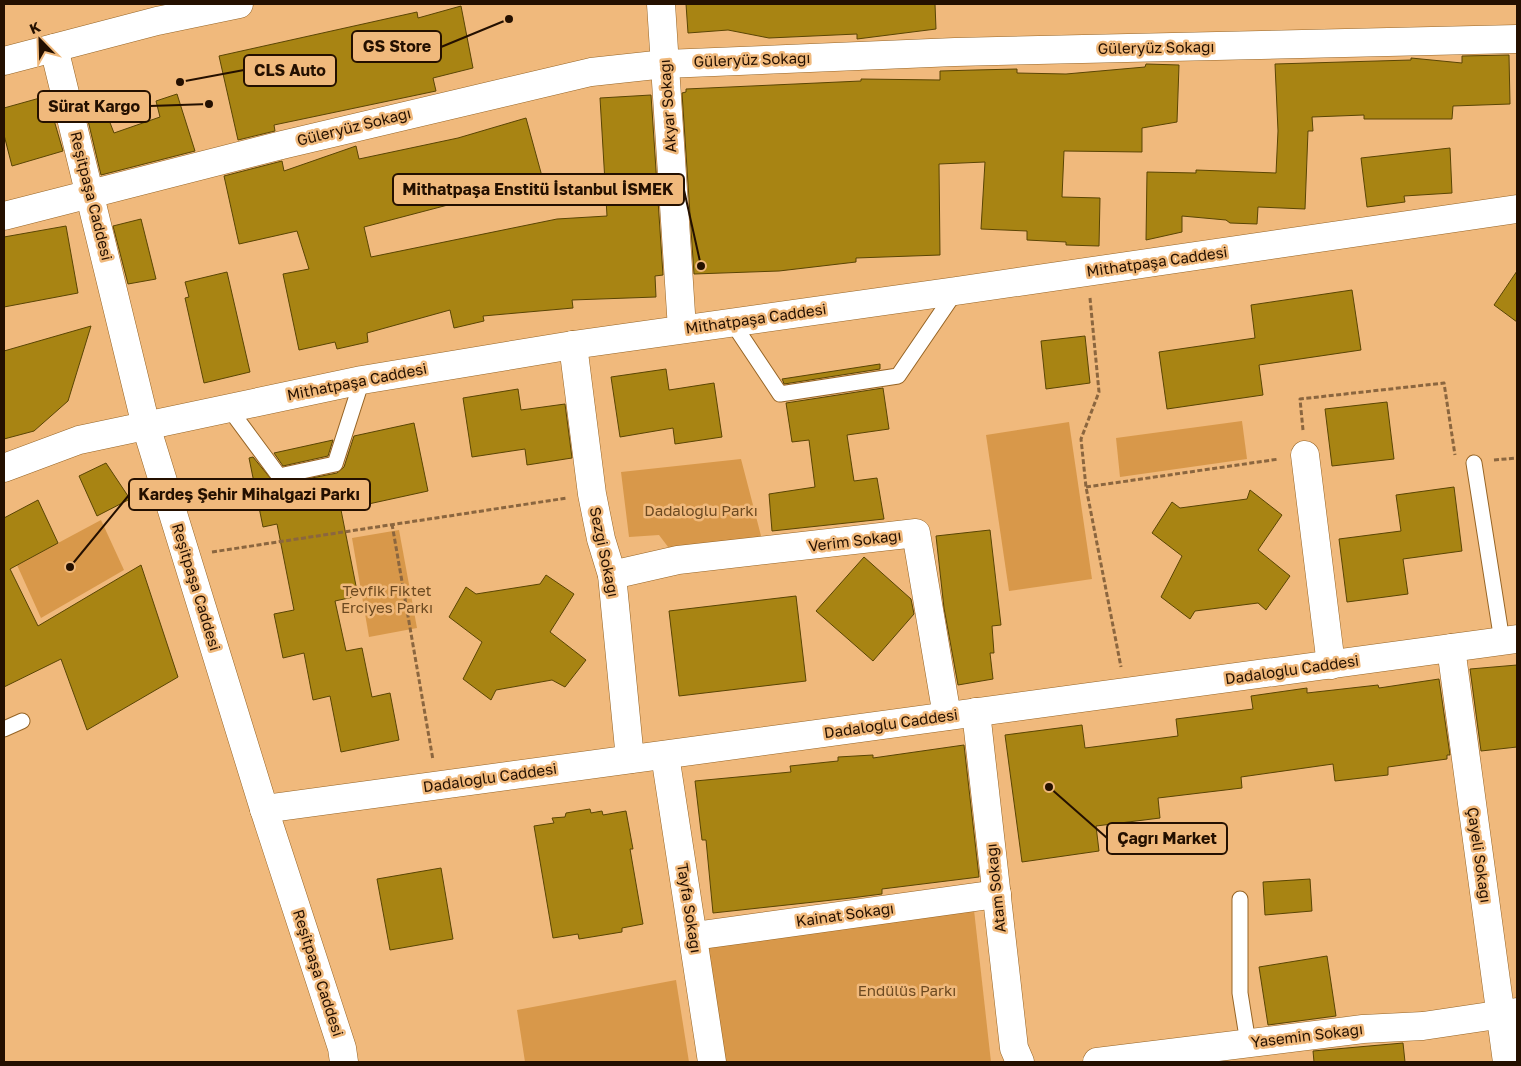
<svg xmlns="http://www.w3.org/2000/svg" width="1521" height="1066" viewBox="0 0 1521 1066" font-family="'Golos Text',sans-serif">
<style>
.green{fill:#d8984a}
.building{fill:#a88413;stroke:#5a4504}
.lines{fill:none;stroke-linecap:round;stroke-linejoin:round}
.lane-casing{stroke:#966425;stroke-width:17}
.street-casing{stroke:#966425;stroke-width:29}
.secondary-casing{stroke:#966425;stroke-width:29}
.primary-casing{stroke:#966425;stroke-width:29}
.path{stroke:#8b663f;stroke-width:3;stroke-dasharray:5 2.5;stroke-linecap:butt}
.lane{stroke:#fff;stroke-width:15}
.street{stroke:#fff;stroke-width:28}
.secondary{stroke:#fff;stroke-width:28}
.primary{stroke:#fff;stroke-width:28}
.labels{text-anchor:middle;stroke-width:5;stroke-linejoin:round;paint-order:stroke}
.street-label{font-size:15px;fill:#241000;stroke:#f0b97c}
.park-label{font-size:15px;fill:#6d4a21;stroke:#f0b97c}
.leader{fill:none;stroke:#241000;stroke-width:2}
.callout-dot{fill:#241000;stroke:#f0b97c;stroke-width:2}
.callout{fill:#f0b97c;stroke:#241000;stroke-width:2}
.callout-label{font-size:16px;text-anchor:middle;font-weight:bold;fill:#241000}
</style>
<rect width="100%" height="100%" fill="#f0b97c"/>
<g class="green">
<polygon points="1242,421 1247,459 1120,477 1116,438"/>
<polygon points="1069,422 1092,579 1009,591 986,435"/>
<polygon points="741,459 765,551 678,560 659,535 629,537 621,472"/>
<polygon points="101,520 124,570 41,618 17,565"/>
<polygon points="399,530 417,628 369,637 352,538"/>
<polygon points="974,910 991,1062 724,1062 706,947"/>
<polygon points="676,980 689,1062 525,1062 517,1010"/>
</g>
<g class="building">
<polygon points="686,4 935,4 936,29 857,39 857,34 769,38 728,30 688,33"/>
<polygon points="461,6 473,68 433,78 436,91 274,125 275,131 238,140 219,56 417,12 418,18"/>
<polygon points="1509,55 1510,104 1453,106 1452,119 1364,119 1364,115 1312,117 1313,131 1308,131 1305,209 1258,207 1257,224 1230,223 1226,220 1182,216 1182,232 1146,240 1147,172 1196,173 1196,170 1276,173 1278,131 1275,64 1411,60 1411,58 1462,63 1462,56"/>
<polygon points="1146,64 1179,65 1177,122 1142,128 1142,152 1064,151 1062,197 1100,198 1099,246 1066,245 1066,242 1027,240 1027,231 981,229 985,162 939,164 940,255 856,258 856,262 779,271 694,274 682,93 686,92 686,89 861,81 861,79 940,80 940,71 975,70 1017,69 1017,73 1066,74 1145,67"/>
<polygon points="177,94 195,151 101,175 85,108 102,102 114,133 160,117 156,101"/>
<polygon points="651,95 663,275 655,276 656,297 572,300 573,308 483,316 484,321 454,328 450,310 367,333 368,342 337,349 335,342 299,350 283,274 309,269 297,231 239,244 224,176 282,161 284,171 356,146 359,159 458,138 526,118 543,180 364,227 371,257 557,219 607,216 600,98"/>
<polygon points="47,96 63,151 12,166 4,135 4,108"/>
<polygon points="1450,148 1452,193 1404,196 1405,202 1367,207 1361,158"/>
<polygon points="141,219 156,279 128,284 113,226"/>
<polygon points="66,226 78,293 4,307 4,237"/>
<polygon points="1517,271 1517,322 1494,305"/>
<polygon points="227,272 250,372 204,383 185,298 189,297 185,282"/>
<polygon points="1352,290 1361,350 1259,365 1263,395 1167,409 1159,352 1255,338 1251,305"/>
<polygon points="91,326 68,401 34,431 4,439 4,351"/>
<polygon points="1085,336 1090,383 1046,389 1041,341"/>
<polygon points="880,364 880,369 784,384 783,381 782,379"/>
<polygon points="666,369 669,390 714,383 722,437 675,444 673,428 620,437 611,377"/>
<polygon points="883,388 889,429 847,435 854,481 877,478 884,519 772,531 769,494 815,487 809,440 792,442 786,403"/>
<polygon points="518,389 521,410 565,404 572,458 527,465 525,449 472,457 463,398"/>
<polygon points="1387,402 1394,459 1332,466 1325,409"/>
<polygon points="414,423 428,491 341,510 358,596 335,601 346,651 362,648 372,697 390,693 399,740 341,752 330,696 313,700 304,653 283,658 274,614 294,610 277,524 263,527 249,458 253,457 276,485 337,473 344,467 354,436"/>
<polygon points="333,440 328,456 283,466 274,453"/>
<polygon points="106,463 130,499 97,516 79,476"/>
<polygon points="1454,487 1462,551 1403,559 1408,594 1347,602 1339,539 1401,531 1396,495"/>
<polygon points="1250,490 1282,515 1258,550 1290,576 1266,610 1258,603 1195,611 1190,619 1161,597 1182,556 1152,533 1172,502 1180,508 1247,499"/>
<polygon points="38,500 58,543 10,569 38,626 141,565 178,677 87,730 61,659 4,687 4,518"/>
<polygon points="990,530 1001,625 992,626 994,653 990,653 993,679 958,685 944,608 936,536"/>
<polygon points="864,557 911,599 914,614 873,661 816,611"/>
<polygon points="546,575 574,594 550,632 586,660 565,687 552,680 496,690 491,700 463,679 482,642 449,617 466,587 476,594 540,584"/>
<polygon points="796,596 806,681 679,696 669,611"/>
<polygon points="1517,665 1517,747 1481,751 1470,669"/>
<polygon points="1439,679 1450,755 1447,755 1447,759 1388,767 1388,775 1335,781 1333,764 1241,777 1242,788 1158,798 1160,818 1096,826 1099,851 1022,862 1005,735 1082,725 1085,748 1178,736 1176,719 1253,709 1251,696 1307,688 1307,693 1378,685 1379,688"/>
<polygon points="964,745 979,877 882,889 882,894 851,898 713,913 706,840 702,840 695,781 791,772 790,766 838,761 838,757 873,755 873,758"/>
<polygon points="590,809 591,813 602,811 603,815 626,811 633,849 630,849 643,924 622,928 622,932 579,939 578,934 553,938 534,826 554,823 552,818 565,817 566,813"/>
<polygon points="441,868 453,939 390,950 377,879"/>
<polygon points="1310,879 1312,911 1265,915 1263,882"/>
<polygon points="1327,956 1336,1016 1268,1025 1259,967"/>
<polygon points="1403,1043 1405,1062 1314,1062 1313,1051"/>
</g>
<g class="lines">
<g class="lane-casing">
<g id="lane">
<polyline points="732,322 780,394 898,376 956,291"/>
<polyline points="228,407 279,476 335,464 362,380"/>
<polyline points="1474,463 1502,641"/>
<polyline points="4,729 22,721"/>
<polyline points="1240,899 1240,993 1248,1043"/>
</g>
</g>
<g class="street-casing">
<g id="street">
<polyline points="661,4 682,329"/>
<polyline points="4,216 282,145 591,72 665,64 955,52 1517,39"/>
<polyline points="573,345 592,494 601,539 612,575 630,759"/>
<polyline points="1305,455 1331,665"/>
<polyline points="612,575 678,560 916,533 947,716"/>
<polyline points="1451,648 1507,1062"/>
<polyline points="976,712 1014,1048 1020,1062"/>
<polyline points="665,755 712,1062"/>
<polyline points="694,936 997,894"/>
<polyline points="1097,1062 1363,1029 1423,1026 1517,1012"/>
</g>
</g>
<g class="secondary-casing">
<g id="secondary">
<polyline points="54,48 146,426 264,809 342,1048 344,1062"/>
<polyline points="264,809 1517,639"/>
</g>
</g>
<g class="primary-casing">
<g id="primary">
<polyline points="4,61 157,21 239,4"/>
<polyline points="4,468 79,440 362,380 573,345 956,291 1517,209"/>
</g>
</g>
<g class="path">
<polyline points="1090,298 1099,392 1081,439 1086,487 1121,667"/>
<polyline points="1303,430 1300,399 1444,383 1455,455"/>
<polyline points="1494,460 1517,458"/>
<polyline points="1086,487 1279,459"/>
<polyline points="392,524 433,760"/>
<polyline points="212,552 567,498"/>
</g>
<use href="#lane" class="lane"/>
<use href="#street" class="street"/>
<use href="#secondary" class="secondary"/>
<use href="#primary" class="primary"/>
</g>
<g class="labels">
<g class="street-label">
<text transform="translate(1156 48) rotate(-1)" y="5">Güleryüz Sokağı</text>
<text transform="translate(752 60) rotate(-2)" y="5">Güleryüz Sokağı</text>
<text transform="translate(668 106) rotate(-94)" y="5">Akyar Sokağı</text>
<text transform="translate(354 127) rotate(-14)" y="5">Güleryüz Sokağı</text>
<text transform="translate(91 196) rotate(76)" y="5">Reşitpaşa Caddesi</text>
<text transform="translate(1157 262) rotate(-8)" y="5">Mithatpaşa Caddesi</text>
<text transform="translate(756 319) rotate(-8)" y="5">Mithatpaşa Caddesi</text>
<text transform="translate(357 382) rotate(-11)" y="5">Mithatpaşa Caddesi</text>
<text transform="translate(855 541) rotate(-7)" y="5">Verim Sokağı</text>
<text transform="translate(604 552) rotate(78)" y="5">Sezgi Sokağı</text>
<text transform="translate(196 587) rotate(73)" y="5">Reşitpaşa Caddesi</text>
<text transform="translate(1292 670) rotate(-8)" y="5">Dadaloğlu Caddesi</text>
<text transform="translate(891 724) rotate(-8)" y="5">Dadaloğlu Caddesi</text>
<text transform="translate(490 778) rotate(-8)" y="5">Dadaloğlu Caddesi</text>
<text transform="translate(1479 855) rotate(82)" y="5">Çayeli Sokağı</text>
<text transform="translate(996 888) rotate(-96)" y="5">Atam Sokağı</text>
<text transform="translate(689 908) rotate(81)" y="5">Tayfa Sokağı</text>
<text transform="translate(845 915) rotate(-8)" y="5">Kainat Sokağı</text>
<text transform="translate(318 973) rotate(72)" y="5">Reşitpaşa Caddesi</text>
<text transform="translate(1307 1036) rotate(-7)" y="5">Yasemin Sokağı</text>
</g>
<g class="park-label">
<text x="701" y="516">Dadaloğlu Parkı</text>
<text x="387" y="596">Tevfik Fiktet<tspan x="387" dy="17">Erciyes Parkı</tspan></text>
<text x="907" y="996">Endülüs Parkı</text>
</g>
</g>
<path class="leader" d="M509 19L441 47M180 82L244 70M209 104L150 106M701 266L684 190M70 567L129 495M1049 787L1107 838"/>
<g class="callout-dot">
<circle cx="509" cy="19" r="5"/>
<circle cx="180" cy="82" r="5"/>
<circle cx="209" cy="104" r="5"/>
<circle cx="701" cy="266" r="5"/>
<circle cx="70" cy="567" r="5"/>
<circle cx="1049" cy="787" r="5"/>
</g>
<g class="callout">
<rect x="352" y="31" width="89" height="31" rx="5"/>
<rect x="244" y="55" width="92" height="31" rx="5"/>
<rect x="38" y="91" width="112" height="31" rx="5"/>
<rect x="393" y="174" width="291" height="31" rx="5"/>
<rect x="129" y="479" width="241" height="31" rx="5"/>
<rect x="1107" y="823" width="120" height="31" rx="5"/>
</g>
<g class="callout-label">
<text x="397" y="52">GS Store</text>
<text x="290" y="76">CLS Auto</text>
<text x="94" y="112">Sürat Kargo</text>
<text x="538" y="195">Mithatpaşa Enstitü İstanbul İSMEK</text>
<text x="249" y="500">Kardeş Şehir Mihalgazi Parkı</text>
<text x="1167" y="844">Çağrı Market</text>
</g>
<rect width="1521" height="1066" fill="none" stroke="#241000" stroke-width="10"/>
<g transform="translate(40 40) rotate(337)" stroke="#f0b97c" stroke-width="4" paint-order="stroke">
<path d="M0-4L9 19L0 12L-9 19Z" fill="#241000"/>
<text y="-8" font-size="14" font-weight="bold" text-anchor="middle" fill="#241000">K</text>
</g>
</svg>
